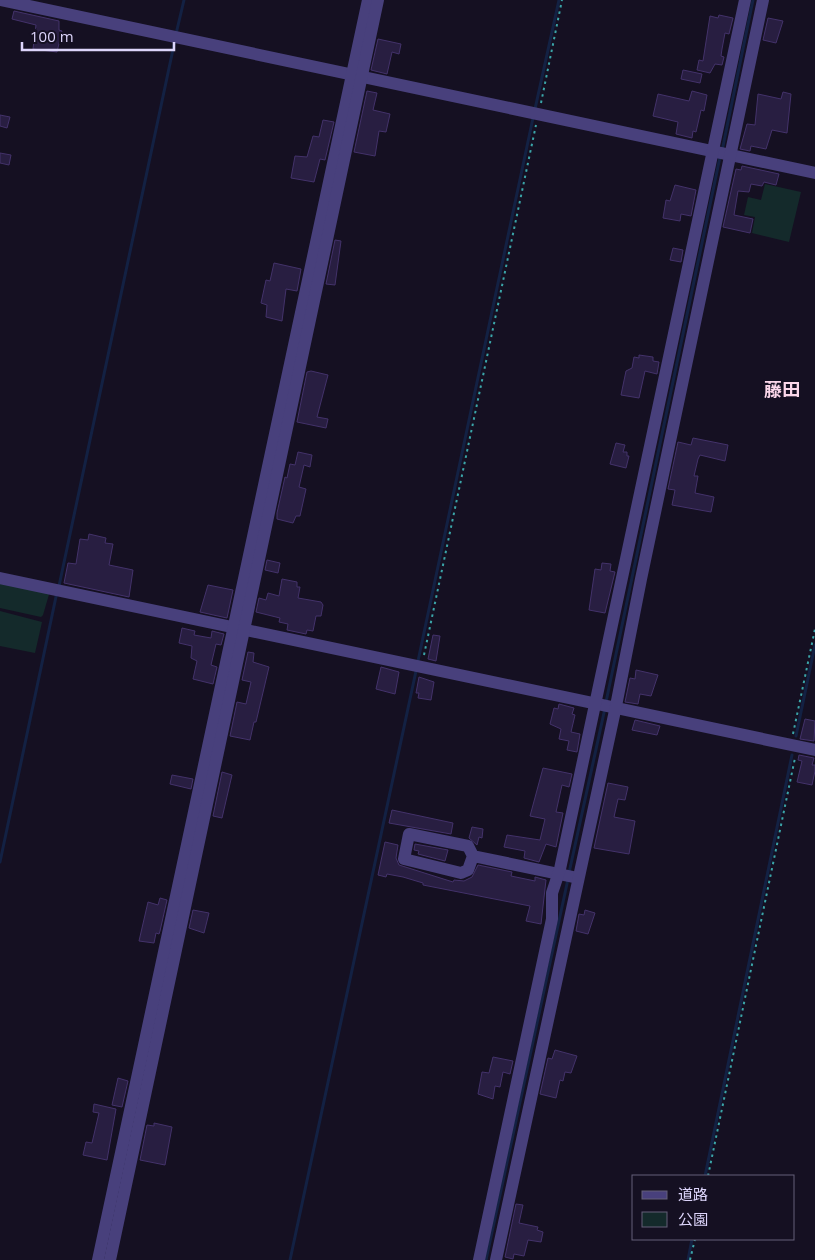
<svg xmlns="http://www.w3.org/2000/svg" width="815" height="1260" viewBox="0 0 815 1260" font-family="'Open Sans','Noto Sans JP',sans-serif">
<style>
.green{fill:#142a2b}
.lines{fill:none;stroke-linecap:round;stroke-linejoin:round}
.stream{stroke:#132143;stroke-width:3}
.building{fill:#281e41;stroke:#43326a}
.path{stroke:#3ba5a9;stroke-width:2;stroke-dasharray:2.5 4;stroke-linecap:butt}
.minor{stroke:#48407c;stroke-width:12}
.labels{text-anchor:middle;stroke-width:4;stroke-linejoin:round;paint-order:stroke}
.quarter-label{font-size:18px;font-weight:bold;fill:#fbd7ea;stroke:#151022}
</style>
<rect width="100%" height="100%" fill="#151022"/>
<g class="green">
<polygon points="765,184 801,192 789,242 752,233 755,217 744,215 748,197 761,200"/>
<polygon points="0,581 50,591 43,615 41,617 0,608"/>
<polygon points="0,611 42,622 35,653 0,646"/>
</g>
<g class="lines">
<g class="stream">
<polyline points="176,34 184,0"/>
<polyline points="535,109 559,0"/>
<polyline points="722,151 753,0"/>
<polyline points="59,586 175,40"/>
<polyline points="418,661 533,118"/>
<polyline points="606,702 720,157"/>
<polyline points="796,736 815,645"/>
<polyline points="0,862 57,592"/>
<polyline points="569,873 605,708"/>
<polyline points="705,1176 792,755"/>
<polyline points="290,1260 416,671"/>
<polyline points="486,1260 568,879"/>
<polyline points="688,1260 692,1239"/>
</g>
</g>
<g class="building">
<polygon points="14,11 59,21 59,30 62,31 57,52 33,49 36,25 12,19"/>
<polygon points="719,15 733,18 729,34 725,33 722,49 721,56 724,57 722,65 715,64 710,73 697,70 699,60 703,61 710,16 718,18"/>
<polygon points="768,18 783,21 776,43 763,40"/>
<polygon points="378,39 401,44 399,54 392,52 387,74 371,70"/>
<polygon points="683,70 702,74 700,83 681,79"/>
<polygon points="367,91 377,93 373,110 390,114 386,132 379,131 375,156 354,152"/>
<polygon points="692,91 707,95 704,111 701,110 696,132 693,131 692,138 676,134 678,122 653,116 658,94 689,101"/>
<polygon points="783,92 791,94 787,133 772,130 766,149 751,146 750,151 740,149 747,124 755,125 758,94 781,99"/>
<polygon points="0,115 10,117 7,128 0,126"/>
<polygon points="323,120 334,122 325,160 320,159 314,182 291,178 295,156 307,157 313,136 319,137"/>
<polygon points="0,153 11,155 9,165 0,163"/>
<polygon points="742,166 779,174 776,185 764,182 762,186 751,184 749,192 738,191 734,215 753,219 750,233 723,227 736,169 741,170"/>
<polygon points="675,185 696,190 691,216 681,214 680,221 663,218 666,200 670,201"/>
<polygon points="335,240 341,241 335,285 326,284"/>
<polygon points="673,248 683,250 681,262 670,260"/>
<polygon points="274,263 301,269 297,291 286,289 282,321 266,317 267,305 261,303 266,280 270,281"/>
<polygon points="639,355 653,357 653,361 659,362 657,374 645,371 639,398 621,395 626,371 632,368 634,357 639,358"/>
<polygon points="311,371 328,375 317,417 328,419 326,428 297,422 307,372"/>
<polygon points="693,438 728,445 725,461 700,455 698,459 694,476 698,476 695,493 714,497 711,512 672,505 675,490 668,489 678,442 691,445"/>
<polygon points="616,443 625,445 623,452 627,452 627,456 629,456 626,468 610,464"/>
<polygon points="298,452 312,455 310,467 304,465 299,487 306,489 300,516 296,516 293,523 277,519 277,513 285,477 287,478 290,464 295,465"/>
<polygon points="89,534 106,538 105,543 113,544 109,565 133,570 129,597 64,583 68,563 76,564 80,539 88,540"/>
<polygon points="267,560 280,563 278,573 265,570"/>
<polygon points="602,563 611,564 610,571 615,572 605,613 589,610 595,569 601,570"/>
<polygon points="282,579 297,582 297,587 300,587 298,598 321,602 323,605 321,616 316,616 313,631 307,630 306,634 287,630 288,624 279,622 280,618 256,612 259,598 266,600 268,593 279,596"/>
<polygon points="208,585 233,590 227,618 200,612"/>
<polygon points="182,628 195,631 194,635 211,638 212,631 224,634 221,645 216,644 211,665 217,667 213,684 193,679 197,661 191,658 192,646 179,643"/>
<polygon points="433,635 440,636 436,661 428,659"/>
<polygon points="248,652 254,653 253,662 269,667 256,722 254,722 250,740 230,736 237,702 246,704 251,682 242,680"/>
<polygon points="381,667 399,672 395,694 376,689"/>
<polygon points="636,670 658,675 651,696 640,694 638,704 625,702 630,678 635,679"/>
<polygon points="419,677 434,682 431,700 418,698 419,693 416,693"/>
<polygon points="559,704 574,708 572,714 575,715 571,732 580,734 577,752 567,750 569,741 559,739 561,729 550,724 554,708 558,709"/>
<polygon points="805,719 815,721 814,741 800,739"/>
<polygon points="635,720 660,726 657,735 632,730"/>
<polygon points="799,755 814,758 812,765 815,765 815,771 812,785 797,782 802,761 798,760"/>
<polygon points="543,768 572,774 569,787 562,785 556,812 563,813 556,847 546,844 539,862 524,858 525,851 504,847 507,835 540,840 545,819 530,816"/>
<polygon points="222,772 232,775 222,818 213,816"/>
<polygon points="172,775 193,779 191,789 170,784"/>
<polygon points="608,783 628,787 625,800 618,799 614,817 635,821 629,854 594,848"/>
<polygon points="392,810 453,823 451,834 389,823"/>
<polygon points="472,827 483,829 482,838 479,837 477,845 469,838"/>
<polygon points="385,842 398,845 396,858 399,865 453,882 454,880 464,881 472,877 478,865 512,872 511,876 535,881 535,877 546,880 541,924 526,921 530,906 423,885 423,883 403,877 387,874 386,877 378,875"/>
<polygon points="415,844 448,850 445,861 418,854 419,851 414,850"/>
<polygon points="160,898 167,900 160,931 159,934 156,933 154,943 139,941 148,902 158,905"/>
<polygon points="193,910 209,913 204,933 189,928"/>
<polygon points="585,910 595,913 588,934 576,931 579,914 584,915"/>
<polygon points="555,1050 577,1056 571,1073 565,1072 563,1081 560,1080 556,1098 540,1094 548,1058 552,1059"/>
<polygon points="493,1057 513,1061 510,1074 503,1072 500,1087 495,1086 493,1099 478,1094 482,1072 489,1073"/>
<polygon points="118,1078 128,1081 122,1107 112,1105"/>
<polygon points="94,1104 116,1109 107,1160 83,1155 86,1142 92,1143 99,1113 93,1112"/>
<polygon points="154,1123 172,1127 165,1165 140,1160 147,1125 154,1126"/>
<polygon points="516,1204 523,1205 519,1223 538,1227 537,1230 543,1232 541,1242 528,1240 524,1256 514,1254 513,1259 505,1257"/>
</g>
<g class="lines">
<g class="path">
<polyline points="541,103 562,0"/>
<polyline points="424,655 536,125"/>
<polyline points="793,734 815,629"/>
<polyline points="708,1176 795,758"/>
<polyline points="690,1260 695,1239"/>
</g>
<g class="minor">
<polyline points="1,0 815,173"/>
<polyline points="0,578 815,750"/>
<polyline points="473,856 468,870 461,873 404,859 409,834 468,846 473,856 578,878"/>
<polyline points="98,1260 368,0"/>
<polyline points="110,1260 378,0"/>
<polyline points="479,1260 552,919 552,893 560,869 745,0"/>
<polyline points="496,1260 616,706 641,579 763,0"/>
</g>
</g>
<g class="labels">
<g class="quarter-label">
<text x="782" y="396">藤田</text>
</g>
</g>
<rect x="632" y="1175" width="162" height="65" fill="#151022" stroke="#655f79"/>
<rect x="642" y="1191" width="25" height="8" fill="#48407c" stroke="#655f79"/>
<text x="678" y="1200" font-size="15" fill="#ddd5fb">道路</text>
<rect x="642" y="1212" width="25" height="15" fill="#142a2b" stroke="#655f79"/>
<text x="678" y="1225" font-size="15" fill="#ddd5fb">公園</text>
<path d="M22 42v8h152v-8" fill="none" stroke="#ddd5fb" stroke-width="2.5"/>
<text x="30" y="42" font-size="15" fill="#ddd5fb" stroke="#151022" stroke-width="4" paint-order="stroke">100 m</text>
</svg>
